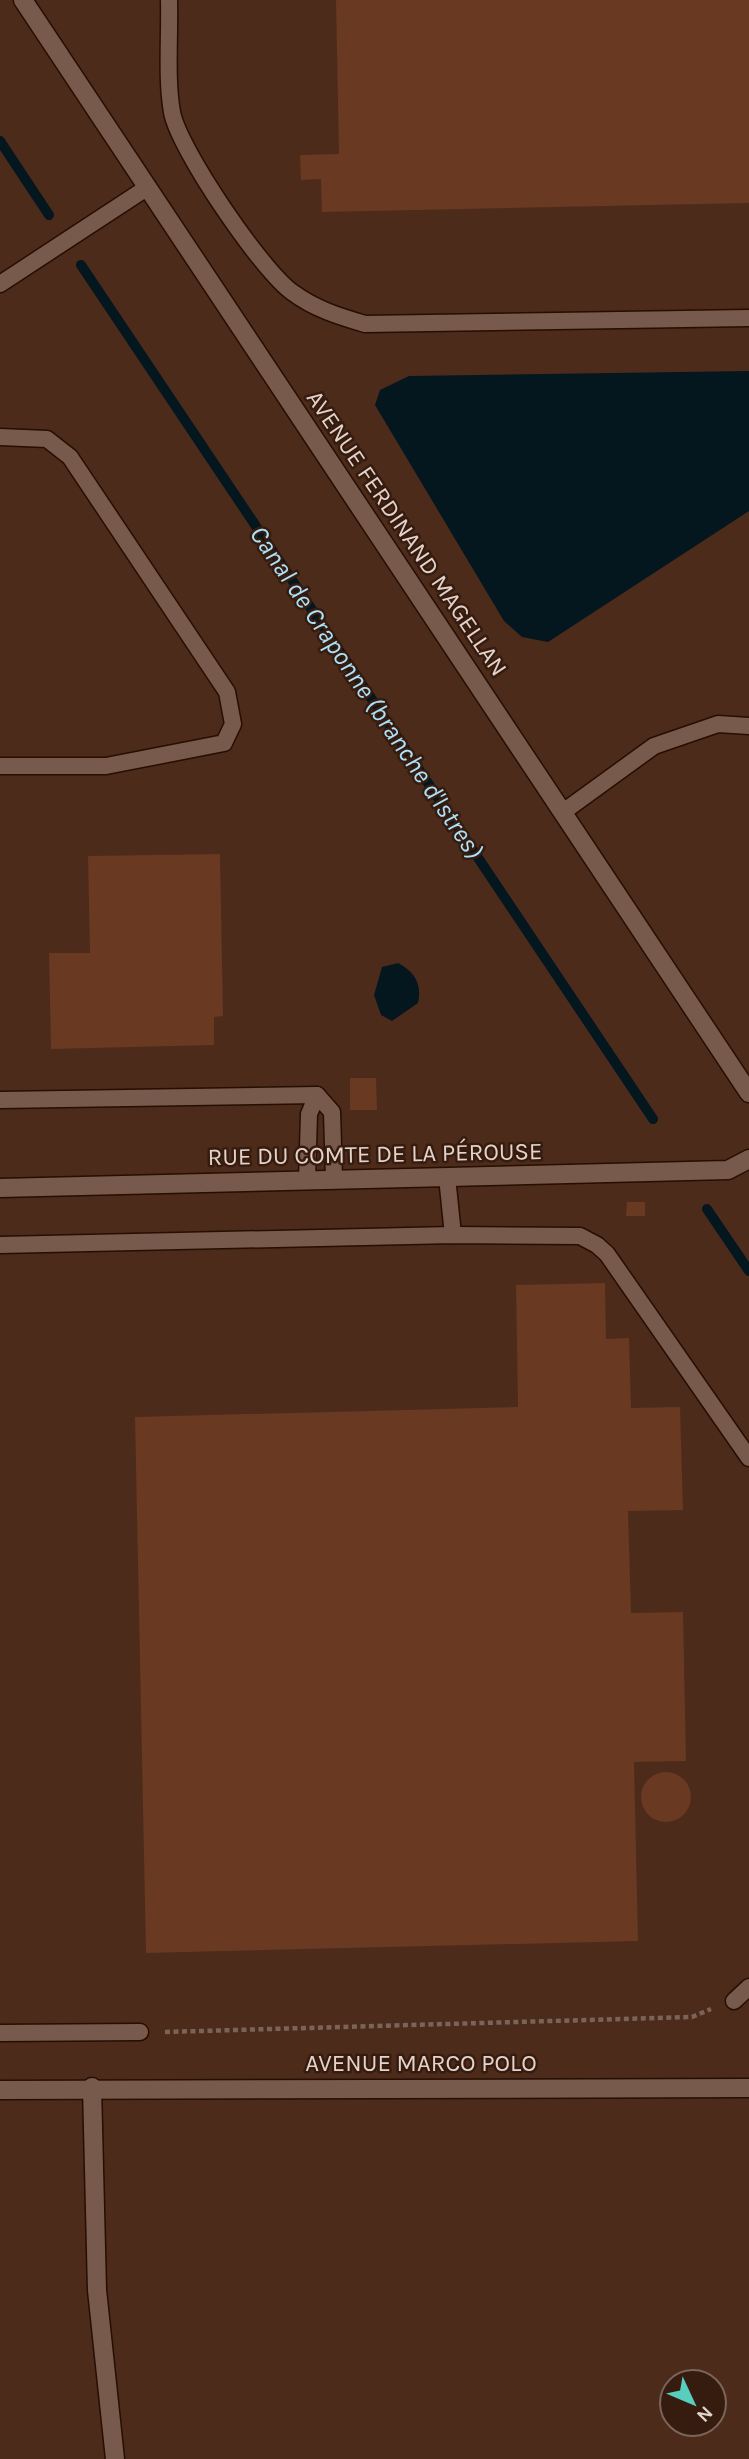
<svg xmlns="http://www.w3.org/2000/svg" width="749" height="2459" viewBox="0 0 749 2459" font-family="Karla,sans-serif">
<style>
.built{fill:#4c2b1b;fill-rule:evenodd}
.water{fill:#04171f}
.lines{fill:none;stroke-linecap:round;stroke-linejoin:round}
.stream{stroke:#04171f;stroke-width:10}
.building{fill:#693922}
.lane-casing{stroke:#260e03;stroke-width:19}
.street-casing{stroke:#260e03;stroke-width:21}
.path{stroke:#7a6357;stroke-width:4.5;stroke-dasharray:5 3.5;stroke-linecap:butt}
.lane{stroke:#785a4c;stroke-width:16}
.street{stroke:#785a4c;stroke-width:18}
.labels{text-anchor:middle;stroke-width:5;stroke-linejoin:round;paint-order:stroke}
.street-label{font-size:24px;fill:#e5d3cb;stroke:#351c0f}
.water-label{font-size:26px;font-style:italic;fill:#ade1fa;stroke:#351c0f}
</style>
<rect width="100%" height="100%" fill="#402619"/>
<path class="built" d="M0,0H749V2459H0ZM672,2382H714V2424H672Z"/>
<g class="water">
<polygon points="749,371 749,511 548,642 522,637 504,621 375,405 380,390 409,376"/>
<path d="M398,963C415,972 422,984 418,1003L392,1021L381,1015L374,995L382,967Z"/>
</g>
<g class="lines">
<g class="stream">
<polyline points="0,141 49,215"/>
<polyline points="81,265 653,1119"/>
<polyline points="707,1209 749,1271"/>
</g>
</g>
<g class="building">
<polygon points="336,0 749,0 749,203 322,212 321,179 301,180 300,155 339,154"/>
<polygon points="220,854 223,1016 214,1017 214,1045 51,1049 49,953 90,953 88,856"/>
<polygon points="350,1078 376,1078 377,1110 350,1110"/>
<polygon points="627,1202 645,1202 645,1216 626,1216"/>
<polygon points="605,1283 606,1339 629,1338 631,1408 680,1407 683,1510 628,1511 631,1613 683,1612 686,1761 634,1762 638,1941 146,1953 135,1417 518,1407 516,1285"/>
<circle cx="666" cy="1797" r="25"/>
</g>
<g class="lines">
<g class="lane-casing">
<g id="lane">
<path d="M169,0C170,35 166,79 172,112C178,148 262,271 292,292C315,309 338,316 365,324L749,318"/>
<polyline points="0,284 148,187"/>
<polyline points="0,437 47,439 70,457 227,692 233,724 224,743 106,766 0,766"/>
<polyline points="563,812 654,746 718,724 749,726"/>
<polyline points="0,1100 317,1095"/>
<polyline points="447,1177 453,1235"/>
<polyline points="307,1180 309,1114 317,1095 332,1112 334,1179"/>
<polyline points="0,1245 453,1235 580,1236 597,1245 607,1254 749,1458"/>
<polyline points="734,2001 749,1987"/>
<polyline points="0,2033 140,2032"/>
</g>
</g>
<g class="street-casing">
<g id="street">
<polyline points="23,0 749,1093"/>
<polyline points="0,1188 728,1170 749,1159"/>
<polyline points="92,2087 97,2290 115,2459"/>
<polyline points="0,2090 749,2088"/>
</g>
</g>
<polyline class="path" points="165,2032 692,2017 711,2009"/>
<use href="#lane" class="lane"/>
<use href="#street" class="street"/>
</g>
<g class="labels">
<g class="street-label">
<text transform="translate(407 533) rotate(56)" y="8">AVENUE FERDINAND MAGELLAN</text>
<text transform="translate(375 1154) rotate(-1)" y="8">RUE DU COMTE DE LA PÉROUSE</text>
<text x="421" y="2071">AVENUE MARCO POLO</text>
</g>
<g class="water-label">
<text transform="translate(367 692) rotate(56)" y="9">Canal de Craponne (branche d'Istres)</text>
</g>
</g>
<g transform="translate(693 2403) rotate(134)"><circle r="33" fill="#351c0f" stroke="#7b655a" stroke-width="2"/>
<path d="M0-5L12 26L0 18L-12 26Z" fill="#58cebf"/>
<text y="-10" font-size="19" font-weight="bold" text-anchor="middle" fill="#e5d3cb">N</text>
</g>
</svg>
